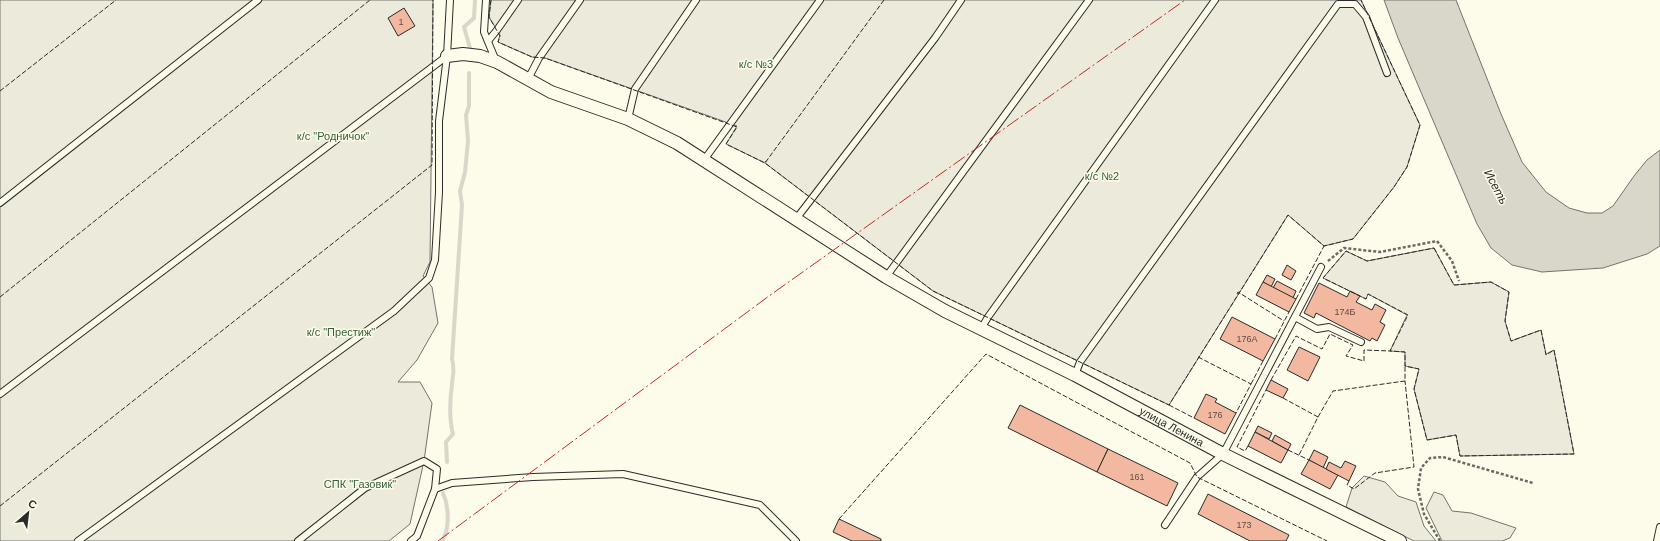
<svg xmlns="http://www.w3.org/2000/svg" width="1660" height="541" viewBox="0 0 1660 541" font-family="Helvetica,sans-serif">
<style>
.green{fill:#ecebdb;stroke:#74746e}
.water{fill:#d8d7c9;stroke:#74746e}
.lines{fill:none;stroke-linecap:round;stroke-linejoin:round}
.stream{stroke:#d8d7c9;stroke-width:4}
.building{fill:#f2b8a0;stroke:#2b2b2b}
.service-casing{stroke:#2b2b2b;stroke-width:8}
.minor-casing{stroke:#2b2b2b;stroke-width:14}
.path{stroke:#6a6964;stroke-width:2.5;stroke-dasharray:3 2;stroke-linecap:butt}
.service{stroke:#fdfbea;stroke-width:6}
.minor{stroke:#fdfbea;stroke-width:12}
.fence{stroke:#2b2b2b;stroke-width:1;stroke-dasharray:5 2;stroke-linecap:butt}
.power{stroke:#c62828;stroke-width:1;stroke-dasharray:14 3 2 3;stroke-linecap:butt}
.labels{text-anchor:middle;stroke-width:3;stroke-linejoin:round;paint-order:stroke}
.number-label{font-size:9px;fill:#5d4e48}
.park-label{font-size:11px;fill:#34623c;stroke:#fdfbea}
.street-label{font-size:11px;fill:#2b2b2b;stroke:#fdfbea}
.water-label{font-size:12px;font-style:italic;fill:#2b2b2b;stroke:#fdfbea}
</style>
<rect width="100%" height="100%" fill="#fdfbea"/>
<g class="green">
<polygon points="0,0 433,0 430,262 423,276 432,287 438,323 417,360 398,382 420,382 432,403 424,461 410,524 389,541 0,541"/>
<polygon points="491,0 1361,0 1420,125 1407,167 1394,187 1353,239 1324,246 1288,215 1169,405 933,291 765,163 726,144 737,126 545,58 532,57 498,42 500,35 489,17"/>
<polygon points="1434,248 1454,285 1491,282 1509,292 1505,321 1511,341 1541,330 1546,354 1554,350 1574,454 1460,456 1456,435 1427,440 1414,389 1419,369 1405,366 1405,352 1390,351 1407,315 1368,294 1366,299 1323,278 1346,251 1367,261"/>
<polygon points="1364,476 1385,482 1398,496 1416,502 1424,526 1436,541 1414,541 1346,507 1352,488"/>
<polygon points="1434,492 1443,495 1452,511 1471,513 1516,528 1510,538 1502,541 1442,541 1426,508"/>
</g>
<polygon class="water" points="1384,0 1456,0 1501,114 1522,162 1546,192 1569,208 1587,213 1602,213 1613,206 1634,176 1647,160 1660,150 1660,246 1647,254 1603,268 1542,272 1512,265 1491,248 1477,224 1398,38"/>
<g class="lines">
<g class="stream">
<polyline points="470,48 464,27 474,18 475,0"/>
<path d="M447,462L446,442L453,434C449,419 450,399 452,384C453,373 455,370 452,359L462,205L460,191L465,172L468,141L466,115L469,106V73"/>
<path d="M442,541C450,529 449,506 443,493"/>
</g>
</g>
<g class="building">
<polygon points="404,8 415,26 398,36 388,18"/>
<polygon points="1287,265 1296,271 1291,280 1282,275"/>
<polygon points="1267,275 1275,279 1271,287 1263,282"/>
<polygon points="1277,281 1296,291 1293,298 1273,288"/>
<polygon points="1263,282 1296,299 1289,312 1256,295"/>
<polygon points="1319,283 1347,297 1350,291 1360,296 1356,302 1372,310 1375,304 1386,310 1380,322 1385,325 1377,341 1372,338 1370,341 1316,313 1314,318 1304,313"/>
<polygon points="1232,317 1275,339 1263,361 1220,339"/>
<polygon points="1299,347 1320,357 1308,381 1287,370"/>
<polygon points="1271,380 1288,389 1283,398 1266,390"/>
<polygon points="1206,394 1217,399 1215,402 1236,413 1225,434 1194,418"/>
<polygon points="1020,405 1108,449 1097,472 1008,428"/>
<polygon points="1258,426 1272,433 1269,439 1255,432"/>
<polygon points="1255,432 1288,450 1281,463 1248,446"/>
<polygon points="1275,435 1291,444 1288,450 1272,441"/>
<polygon points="1108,449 1178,483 1167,506 1097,472"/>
<polygon points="1314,450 1328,457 1323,468 1309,460"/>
<polygon points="1309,460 1338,475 1330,489 1301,474"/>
<polygon points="1345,461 1356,466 1349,481 1326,469 1329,462 1341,468"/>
<polygon points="1208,494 1289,535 1286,541 1250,541 1198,514"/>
<polygon points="839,519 881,539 881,541 852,541 833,532"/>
</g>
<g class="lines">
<g class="service-casing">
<g id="service">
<polyline points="486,0 484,32 496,61"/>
<polyline points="488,41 497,30 518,0"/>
<polyline points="528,79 539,58 580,0"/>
<polyline points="628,119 635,89 696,0"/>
<polyline points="704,160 820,0"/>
<polyline points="0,203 258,0"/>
<polyline points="796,219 935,38 961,0"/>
<polyline points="886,277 1089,0"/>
<polyline points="1295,317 1317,329 1329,327 1361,342"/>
<polyline points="981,329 988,317 1215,0"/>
<polyline points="1075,375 1080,362 1338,4 1355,4 1366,17 1387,73"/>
<polyline points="0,394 447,56"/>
<polyline points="1165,525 1197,477 1223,454 1321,267"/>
<polyline points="78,541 394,311 429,278 435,260 439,192 439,121 447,56 450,0"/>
<polyline points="298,541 365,488 424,461 437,469 435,489"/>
<polyline points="411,541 417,536 435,489 452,483 533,477 623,474 760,505 796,541"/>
<polyline points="1657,541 1660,527"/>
</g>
</g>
<g class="minor-casing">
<g id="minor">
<path id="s1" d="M447,56L463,54L480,56L497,62L551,92L628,119L677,143L886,277L945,311L1075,375L1223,454L1400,541"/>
</g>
</g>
<g class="path">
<polyline points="1328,261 1344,248 1380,252 1437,241 1452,261 1459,281"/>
<polyline points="1440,541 1424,514 1418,489 1421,468 1430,458 1443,457 1533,483"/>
</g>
<use href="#service" class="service"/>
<use href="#minor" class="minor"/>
<g class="fence">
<polyline points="491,0 489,17 500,36 498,42 532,57 545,58 737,127 726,144 765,163 766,161"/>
<polyline points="884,0 765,163 933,291 1169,405 1288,215 1324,246 1353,239 1394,187 1407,167 1420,125 1361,0"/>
<polyline points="0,91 116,0"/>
<polygon points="1434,248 1454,285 1491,282 1509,292 1505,321 1511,341 1541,330 1546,355 1554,350 1574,454 1460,456 1456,435 1427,440 1414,389 1419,369 1405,366 1405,352 1390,351 1408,315 1368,294 1366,299 1323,278 1346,251 1367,261"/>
<polyline points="1237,294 1238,292 1284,321"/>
<polyline points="0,297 370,0"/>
<polyline points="1296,299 1324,246 1323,245"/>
<polyline points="1275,339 1289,312"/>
<polyline points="1198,357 1251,384 1236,413"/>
<polyline points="1271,380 1296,336 1322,349 1330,334 1353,345 1346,356 1364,361 1364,350 1390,351"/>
<polyline points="1251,384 1263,361"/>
<polyline points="1283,398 1318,417 1299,455"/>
<polyline points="1169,405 1194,418"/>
<polyline points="1318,417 1333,391 1405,381 1405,366"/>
<polyline points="1248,446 1245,451 1237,447 1266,390"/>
<polyline points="1288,450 1309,460"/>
<polyline points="1349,481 1347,485 1354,489 1375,473 1414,467 1405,381"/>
<polyline points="0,506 432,165 433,0"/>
<polyline points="839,519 986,354 1190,463 1197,477 1327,541"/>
</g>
<polyline class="power" points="438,541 769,296 1185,0"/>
</g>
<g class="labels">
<g class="number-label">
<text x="401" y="25">1</text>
<text x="1345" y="315">174Б</text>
<text x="1247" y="342">176А</text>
<text x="1215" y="418">176</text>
<text x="1137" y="480">161</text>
<text x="1244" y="528">173</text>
</g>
<g class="park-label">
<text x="756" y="68">к/с №3</text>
<text x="333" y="140">к/с "Родничок"</text>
<text x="1102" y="180">к/с №2</text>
<text x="341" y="336">к/с "Престиж"</text>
<text x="360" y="488">СПК "Газовик"</text>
</g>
<g class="street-label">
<text dy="4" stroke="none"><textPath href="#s1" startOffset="820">улица Ленина</textPath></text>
</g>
<g class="water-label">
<text transform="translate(1496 187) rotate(62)" y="4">Исеть</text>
</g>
</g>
<g transform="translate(28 513) rotate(28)" stroke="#fdfbea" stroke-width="3" paint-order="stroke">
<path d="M0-3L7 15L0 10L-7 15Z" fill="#2b2b2b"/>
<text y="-6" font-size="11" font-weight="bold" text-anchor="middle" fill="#2b2b2b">С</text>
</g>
</svg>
